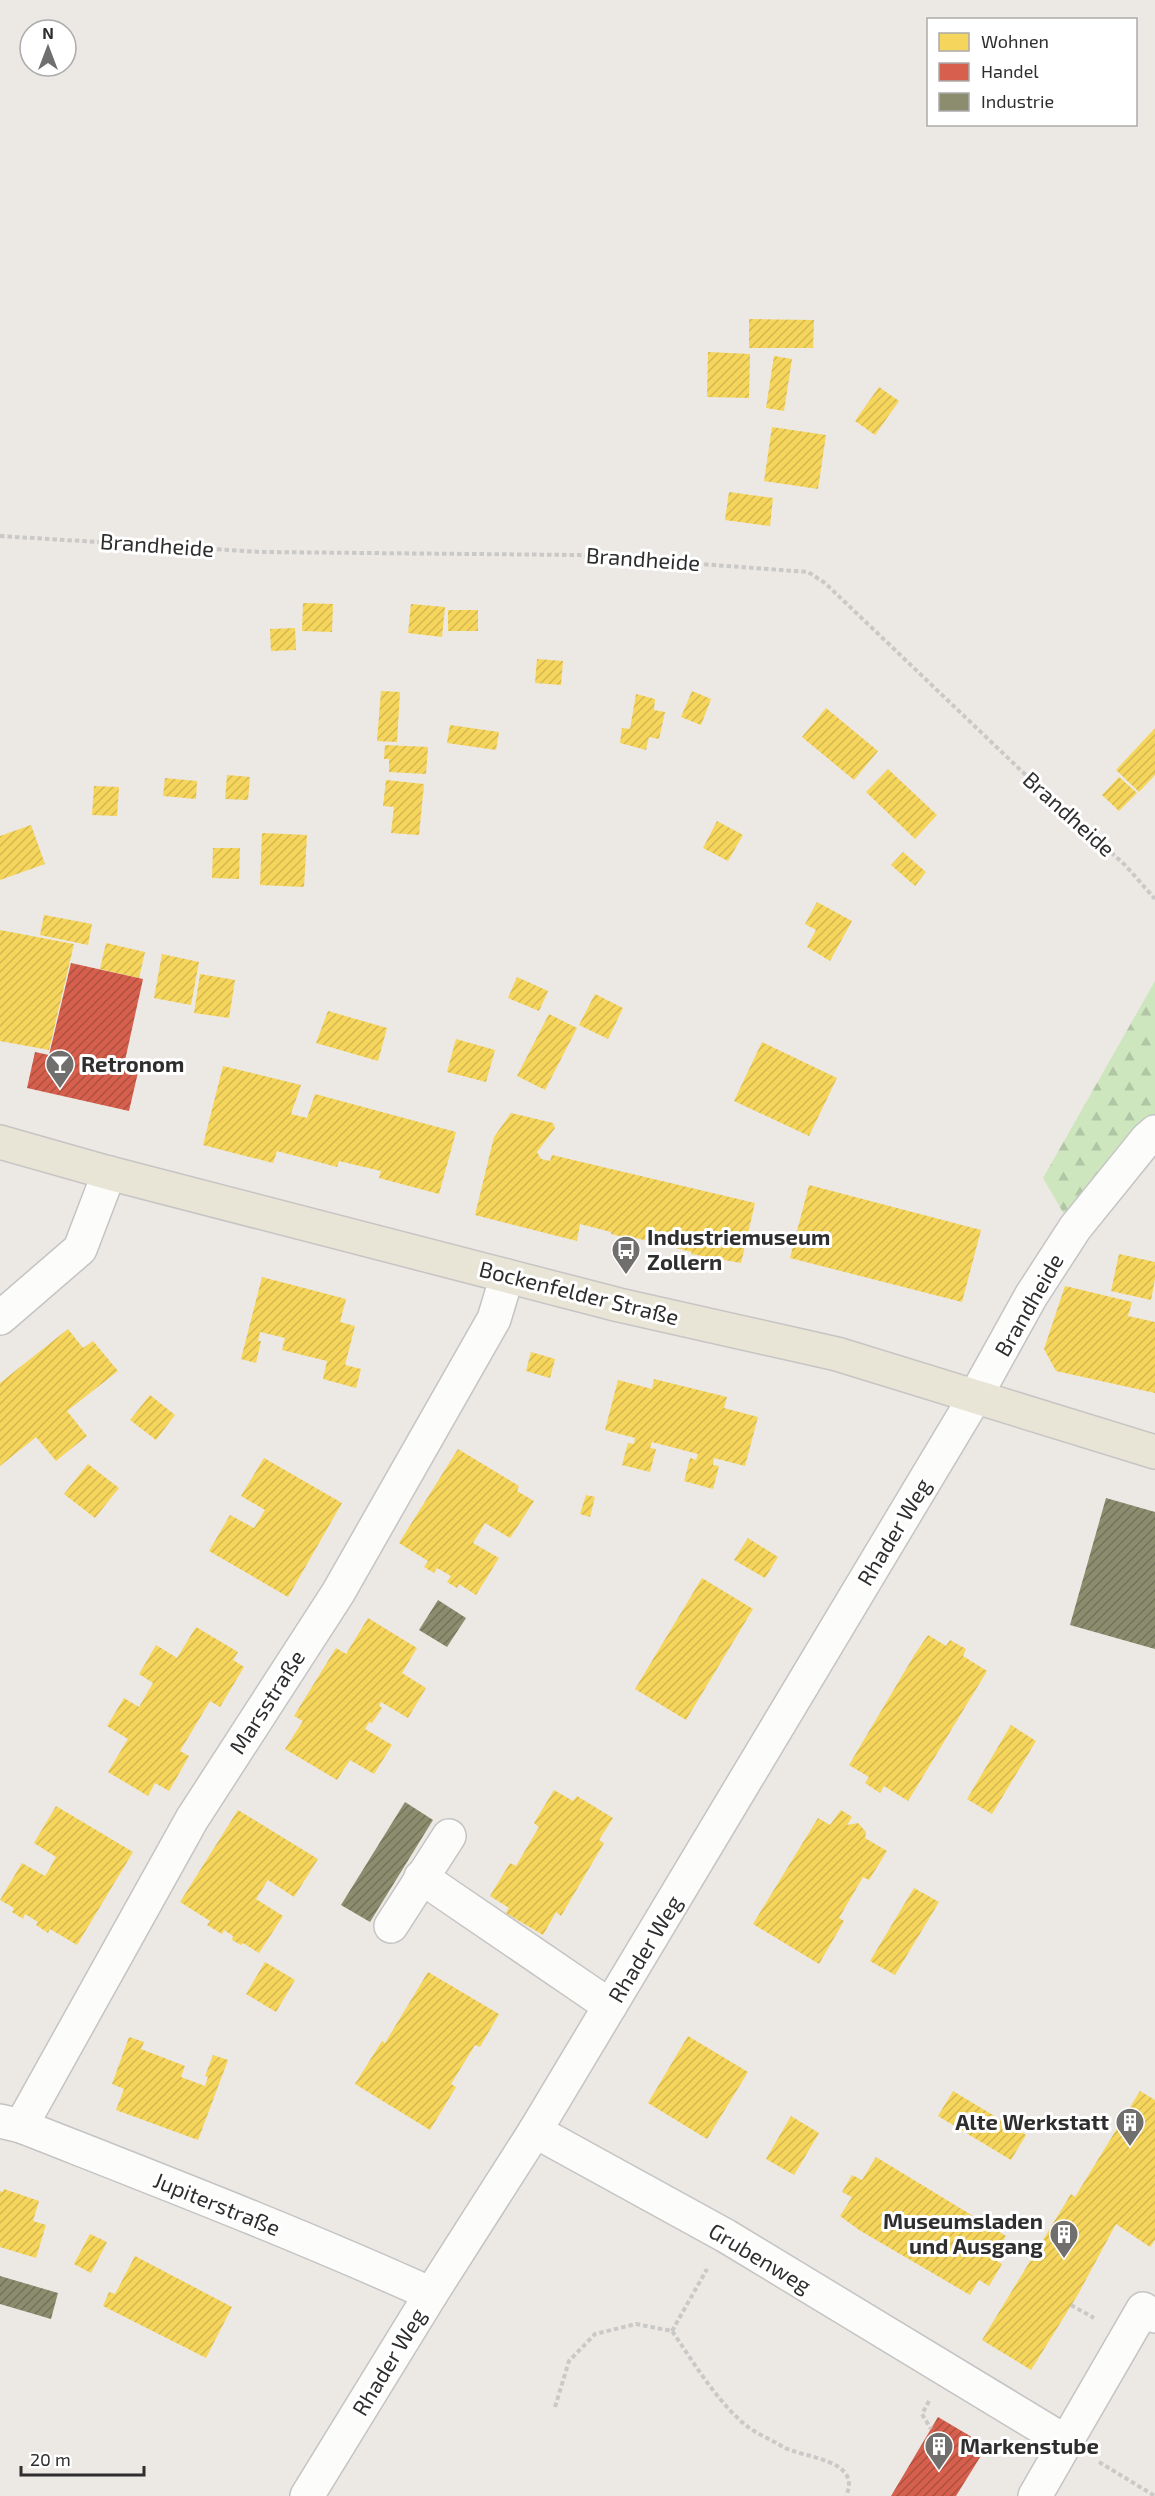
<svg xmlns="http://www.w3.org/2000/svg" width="1155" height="2496" viewBox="0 0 1155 2496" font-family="'Exo 2',sans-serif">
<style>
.forest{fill:url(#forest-firs)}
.homes{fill:url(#homes-hatch)}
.shops{fill:url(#shops-hatch)}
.industry{fill:url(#industry-hatch)}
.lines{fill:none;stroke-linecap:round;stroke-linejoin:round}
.minor-casing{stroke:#c5c4c5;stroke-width:36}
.major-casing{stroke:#c6c5c4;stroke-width:36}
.path{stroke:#c9c9c8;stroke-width:4;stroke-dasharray:4.5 3;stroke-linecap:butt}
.minor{stroke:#fcfcfb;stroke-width:33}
.major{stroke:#e8e4d6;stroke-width:33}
.labels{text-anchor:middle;stroke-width:6;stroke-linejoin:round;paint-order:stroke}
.street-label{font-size:22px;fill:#2e2e2e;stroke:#fff}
.poi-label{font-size:22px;font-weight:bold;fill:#2e2e2e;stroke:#fff;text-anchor:start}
</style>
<defs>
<pattern id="forest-firs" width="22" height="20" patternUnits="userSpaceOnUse" patternTransform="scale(1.5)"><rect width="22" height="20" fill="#cee6be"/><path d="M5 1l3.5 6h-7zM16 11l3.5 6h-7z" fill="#b1c6a4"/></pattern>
<pattern id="homes-hatch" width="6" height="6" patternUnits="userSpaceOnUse" patternTransform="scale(1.5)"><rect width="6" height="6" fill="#f6d55c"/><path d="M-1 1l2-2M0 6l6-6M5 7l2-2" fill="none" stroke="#d3b750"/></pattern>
<pattern id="shops-hatch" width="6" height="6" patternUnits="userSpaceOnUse" patternTransform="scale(1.5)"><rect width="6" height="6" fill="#d6604d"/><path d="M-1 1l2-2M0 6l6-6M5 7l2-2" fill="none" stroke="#ae5040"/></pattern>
<pattern id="industry-hatch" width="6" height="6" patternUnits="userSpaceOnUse" patternTransform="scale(1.5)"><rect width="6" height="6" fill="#8c8c6e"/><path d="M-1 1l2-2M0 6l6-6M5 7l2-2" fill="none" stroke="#73735b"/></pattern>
</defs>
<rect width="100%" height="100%" fill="#ece8e4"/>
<polygon class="forest" points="1155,981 1155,1116 1065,1216 1043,1178"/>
<g class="homes">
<polygon points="749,319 814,320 813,348 749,348"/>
<polygon points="708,352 750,354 749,398 707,397"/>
<polygon points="774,356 792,359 784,411 766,408"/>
<polygon points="879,387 899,401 875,435 855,421"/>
<polygon points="772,427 826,435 818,489 764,481"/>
<polygon points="729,492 773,498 770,526 725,520"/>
<polygon points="303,603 333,604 332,632 302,631"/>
<polygon points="411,604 445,607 442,637 408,633"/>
<rect x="448" y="610" width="30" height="21"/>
<polygon points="295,628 296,650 271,651 270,629"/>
<polygon points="537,659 563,661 561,685 535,683"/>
<polygon points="381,691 400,692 397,742 377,741"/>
<polygon points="692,691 711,699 701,725 681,717"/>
<polygon points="636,694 655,699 654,710 665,712 659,739 649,737 646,750 620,743 622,728 630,729"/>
<polygon points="826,708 878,751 854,780 802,737"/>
<polygon points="450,725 499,732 496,750 447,743"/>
<polygon points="1155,728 1155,775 1139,792 1116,770"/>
<polygon points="385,745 428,747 426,774 389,772 389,759 384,759"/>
<polygon points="888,769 937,815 915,839 866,792"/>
<polygon points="227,775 250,777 248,800 225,799"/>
<polygon points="1119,777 1137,793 1119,811 1102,795"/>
<polygon points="165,778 197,781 196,799 163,796"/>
<polygon points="386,780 424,784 419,835 391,833 394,807 383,806"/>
<polygon points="94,786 119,787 117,816 92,815"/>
<polygon points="717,821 743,835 728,861 703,848"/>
<polygon points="31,825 45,864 0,880 0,836"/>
<polygon points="262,833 307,835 304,887 260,885"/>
<polygon points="213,848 240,848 239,879 212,878"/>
<polygon points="903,852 926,872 915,886 891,865"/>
<polygon points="817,902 852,921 830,961 807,947 816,930 805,924"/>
<polygon points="44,915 92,924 88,945 40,935"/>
<polygon points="0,930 74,944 49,1050 0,1041"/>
<polygon points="106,943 145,952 139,978 100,969"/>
<polygon points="162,954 199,962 191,1005 154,998"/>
<polygon points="200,974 235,980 229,1018 194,1013"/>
<polygon points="517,977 548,991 539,1011 508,998"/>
<polygon points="595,994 623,1008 608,1039 579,1025"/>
<polygon points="328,1011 387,1028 378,1061 316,1043"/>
<polygon points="549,1014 577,1028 545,1090 517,1076"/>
<polygon points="456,1039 495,1050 486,1082 447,1072"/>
<polygon points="762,1042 837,1078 809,1136 734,1101"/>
<polygon points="223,1066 301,1085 291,1114 307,1118 315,1094 456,1132 439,1194 379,1178 381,1171 339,1161 337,1167 277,1151 273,1163 203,1145"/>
<polygon points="511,1113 553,1123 555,1128 537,1152 541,1159 550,1161 552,1155 755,1203 741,1263 691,1254 692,1252 628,1236 628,1238 611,1234 611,1232 580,1224 577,1241 475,1215 494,1137"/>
<polygon points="809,1185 981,1230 962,1302 790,1258"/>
<polygon points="1119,1254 1155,1262 1155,1279 1151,1300 1111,1291"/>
<polygon points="262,1277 346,1299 340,1322 355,1326 345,1365 361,1369 356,1388 323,1379 327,1361 282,1350 285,1338 260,1332 258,1341 261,1341 256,1363 241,1359"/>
<polygon points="1065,1286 1132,1302 1128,1316 1155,1322 1155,1393 1056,1371 1044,1349"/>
<polygon points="68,1329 83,1348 93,1341 118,1371 67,1411 87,1436 56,1461 36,1437 0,1466 0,1383"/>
<polygon points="531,1352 555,1359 550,1378 526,1371"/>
<polygon points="654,1379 727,1397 724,1408 758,1417 745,1466 714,1458 713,1465 719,1466 713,1489 684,1481 690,1458 696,1460 698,1454 652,1442 650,1448 656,1449 650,1472 622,1465 628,1443 634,1444 635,1438 605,1430 618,1380 652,1389"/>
<polygon points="150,1395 175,1415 156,1440 130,1420"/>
<polygon points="458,1449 519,1486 517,1491 534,1501 510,1538 485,1523 473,1543 499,1558 476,1595 459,1584 457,1588 447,1582 451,1576 437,1568 434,1573 424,1567 428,1561 399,1543"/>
<polygon points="264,1458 342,1503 288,1597 209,1551 230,1515 254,1528 265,1510 241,1496"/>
<polygon points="88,1464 119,1488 95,1518 64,1494"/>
<polygon points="586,1495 595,1497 590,1517 580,1514"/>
<polygon points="748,1538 778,1557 765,1578 734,1560"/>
<polygon points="702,1578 753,1609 686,1720 635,1689"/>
<polygon points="368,1618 417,1648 402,1673 426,1688 408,1718 381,1702 379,1706 382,1708 372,1723 369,1722 365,1729 392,1745 374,1774 350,1760 337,1780 285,1749 303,1721 294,1716 336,1648 346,1654"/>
<polygon points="196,1627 238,1652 233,1660 244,1667 220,1707 210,1701 180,1751 189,1756 169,1791 155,1783 148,1796 108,1772 128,1739 107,1726 124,1698 139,1707 153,1683 139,1674 156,1645 177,1658"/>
<polygon points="928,1635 946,1646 950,1640 966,1649 963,1656 987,1671 908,1801 884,1786 880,1793 865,1783 869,1777 849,1765 915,1654"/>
<polygon points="1011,1725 1036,1741 992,1814 967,1799"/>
<polygon points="554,1790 573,1801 577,1796 613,1818 599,1840 604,1843 561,1916 556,1912 543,1935 506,1913 509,1908 490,1896 510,1863 516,1866 539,1827 534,1823"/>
<polygon points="56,1806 133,1852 77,1945 50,1929 48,1933 36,1925 38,1922 25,1914 23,1919 12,1912 14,1908 0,1900 22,1863 45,1876 51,1866 56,1857 34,1843"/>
<polygon points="238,1810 318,1859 294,1897 268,1880 256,1899 283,1916 259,1953 243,1943 241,1945 232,1940 233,1936 224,1930 222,1934 207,1925 210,1921 180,1902"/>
<polygon points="841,1810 852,1817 847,1825 858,1823 866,1832 865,1838 887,1851 869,1880 863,1877 839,1918 844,1921 819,1964 753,1924 818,1818 830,1825"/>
<polygon points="914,1888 939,1902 895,1975 870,1961"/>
<polygon points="265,1962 295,1980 276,2012 246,1994"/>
<polygon points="428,1972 499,2014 480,2047 475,2045 451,2084 456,2087 430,2130 355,2084 382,2041 385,2043"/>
<polygon points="688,2036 748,2072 707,2139 648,2103"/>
<polygon points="129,2037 144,2042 141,2049 185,2066 181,2077 205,2086 208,2077 205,2076 213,2055 228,2060 198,2140 116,2110 124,2089 112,2084"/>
<polygon points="953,2091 1026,2135 1011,2160 938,2116"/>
<polygon points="1140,2091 1155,2100 1155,2240 1150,2247 1116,2224 1077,2296 1031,2370 982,2340 1071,2194 1075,2197"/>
<polygon points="791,2116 819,2133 794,2175 766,2159"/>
<polygon points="876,2157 1006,2236 992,2258 1002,2264 989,2286 979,2280 970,2295 859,2230 840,2216 852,2197 842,2192 852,2175 862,2180"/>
<polygon points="4,2189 39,2201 33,2221 46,2225 36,2258 0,2247 0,2191 3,2192"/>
<polygon points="90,2234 107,2242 91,2273 74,2264"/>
<polygon points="135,2256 232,2307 206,2358 103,2306 109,2292 115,2294"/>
</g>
<g class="shops">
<polygon points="71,963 143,979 124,1065 139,1068 129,1111 27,1088 35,1052 49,1055"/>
<polygon points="938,2417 987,2446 956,2496 891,2496"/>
</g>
<g class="industry">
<polygon points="1106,1498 1155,1512 1155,1649 1070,1625"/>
<polygon points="438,1600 466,1618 447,1647 419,1630"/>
<polygon points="405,1802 433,1820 370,1922 341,1905"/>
<polygon points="0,2276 58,2293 51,2319 0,2304"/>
</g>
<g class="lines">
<g class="minor-casing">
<g id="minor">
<polyline points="0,1318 80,1249 109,1173"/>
<polyline points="421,1877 610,2006"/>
<polyline points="391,1926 449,1836"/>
<path d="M0,2121L21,2126C158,2180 296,2233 431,2294"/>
<polyline points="21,2126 192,1819 338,1593 494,1319 507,1276"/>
<polyline points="535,2131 726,2236 1066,2442 1143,2309 1155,2316"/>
<polyline points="307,2496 431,2294 535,2131 975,1397 1031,1296 1075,1228 1147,1139 1155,1132"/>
<polyline points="1035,2496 1066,2442"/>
</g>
</g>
<g class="major-casing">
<polyline id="major" points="0,1142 109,1173 619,1305 837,1354 1155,1452"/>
</g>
<g class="path">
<polyline points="0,536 261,552 579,555 808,572 825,583 1031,780 1126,866 1155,899"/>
<polyline points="1071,2305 1094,2318"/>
<polyline points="672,2331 707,2269"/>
<polyline points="929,2401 922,2414 931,2429"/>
<path d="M555,2407L569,2361L595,2334L636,2324L672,2331C694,2363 714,2397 743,2423C754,2433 771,2439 783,2447C803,2458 863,2459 846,2496"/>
<polyline points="1099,2462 1155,2496"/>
</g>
<use href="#minor" class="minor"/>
<use href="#major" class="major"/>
</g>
<defs>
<g id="bar-pin" transform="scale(1.5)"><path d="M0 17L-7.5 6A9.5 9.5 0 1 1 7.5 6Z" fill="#706f6e" stroke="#fff"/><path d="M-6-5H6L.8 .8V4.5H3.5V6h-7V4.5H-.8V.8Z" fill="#fff"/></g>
<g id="bus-pin" transform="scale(1.5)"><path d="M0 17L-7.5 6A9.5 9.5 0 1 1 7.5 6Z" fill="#706f6e" stroke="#fff"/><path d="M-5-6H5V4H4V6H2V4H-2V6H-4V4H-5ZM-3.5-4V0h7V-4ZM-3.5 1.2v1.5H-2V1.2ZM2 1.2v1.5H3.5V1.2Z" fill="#fff"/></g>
<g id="building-pin" transform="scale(1.5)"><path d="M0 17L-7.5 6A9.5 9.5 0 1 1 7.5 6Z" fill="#706f6e" stroke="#fff"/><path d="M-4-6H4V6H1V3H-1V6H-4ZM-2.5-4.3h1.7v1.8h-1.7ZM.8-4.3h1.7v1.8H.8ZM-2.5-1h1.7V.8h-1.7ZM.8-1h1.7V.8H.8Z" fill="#fff"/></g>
</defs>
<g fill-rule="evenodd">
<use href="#bar-pin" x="60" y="1064"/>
<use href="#bus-pin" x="626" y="1250"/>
<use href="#building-pin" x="1130" y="2122"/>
<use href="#building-pin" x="1064" y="2234"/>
<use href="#building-pin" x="939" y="2446"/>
</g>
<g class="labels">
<g class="street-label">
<text transform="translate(157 545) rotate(4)" y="8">Brandheide</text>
<text transform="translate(643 559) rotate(4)" y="8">Brandheide</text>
<text transform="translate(1069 814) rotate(42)" y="8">Brandheide</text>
<text transform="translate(579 1293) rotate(14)" y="8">Bockenfelder Straße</text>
<text transform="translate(1029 1305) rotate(-60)" y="8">Brandheide</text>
<text transform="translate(894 1532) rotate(-59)" y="8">Rhader Weg</text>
<text transform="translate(267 1702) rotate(-57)" y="8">Marsstraße</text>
<text transform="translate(645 1949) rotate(-59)" y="8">Rhader Weg</text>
<text transform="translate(217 2204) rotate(22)" y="8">Jupiterstraße</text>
<text transform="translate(760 2258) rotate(31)" y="8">Grubenweg</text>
<text transform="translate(389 2362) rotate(-59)" y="8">Rhader Weg</text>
</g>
<g class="poi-label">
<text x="81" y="1072">Retronom</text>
<text x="647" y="1245">Industriemuseum<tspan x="647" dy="25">Zollern</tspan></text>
<text x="1109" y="2130" text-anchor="end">Alte Werkstatt</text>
<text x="1043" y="2229" text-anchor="end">Museumsladen<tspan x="1043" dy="25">und Ausgang</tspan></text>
<text x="960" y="2454">Markenstube</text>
</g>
</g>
<rect x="927" y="18" width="210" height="108" fill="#ffffff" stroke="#ababab" stroke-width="1.5"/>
<rect x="939" y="33" width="30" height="18" fill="#f6d55c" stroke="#ababab" stroke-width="1.5"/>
<text x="981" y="48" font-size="18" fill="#2e2e2e">Wohnen</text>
<rect x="939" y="63" width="30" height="18" fill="#d6604d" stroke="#ababab" stroke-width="1.5"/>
<text x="981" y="78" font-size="18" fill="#2e2e2e">Handel</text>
<rect x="939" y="93" width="30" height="18" fill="#8c8c6e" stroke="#ababab" stroke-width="1.5"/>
<text x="981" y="108" font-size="18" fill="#2e2e2e">Industrie</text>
<g transform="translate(48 48)"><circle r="28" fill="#ffffff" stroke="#ababab" stroke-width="1.5"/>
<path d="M0-4.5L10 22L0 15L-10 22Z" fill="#706f6e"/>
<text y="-9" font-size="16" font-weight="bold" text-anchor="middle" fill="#2e2e2e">N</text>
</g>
<path d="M21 2466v9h123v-9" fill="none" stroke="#2e2e2e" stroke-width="3"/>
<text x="30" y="2466" font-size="18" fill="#2e2e2e" stroke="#ffffff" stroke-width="4.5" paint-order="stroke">20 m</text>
</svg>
